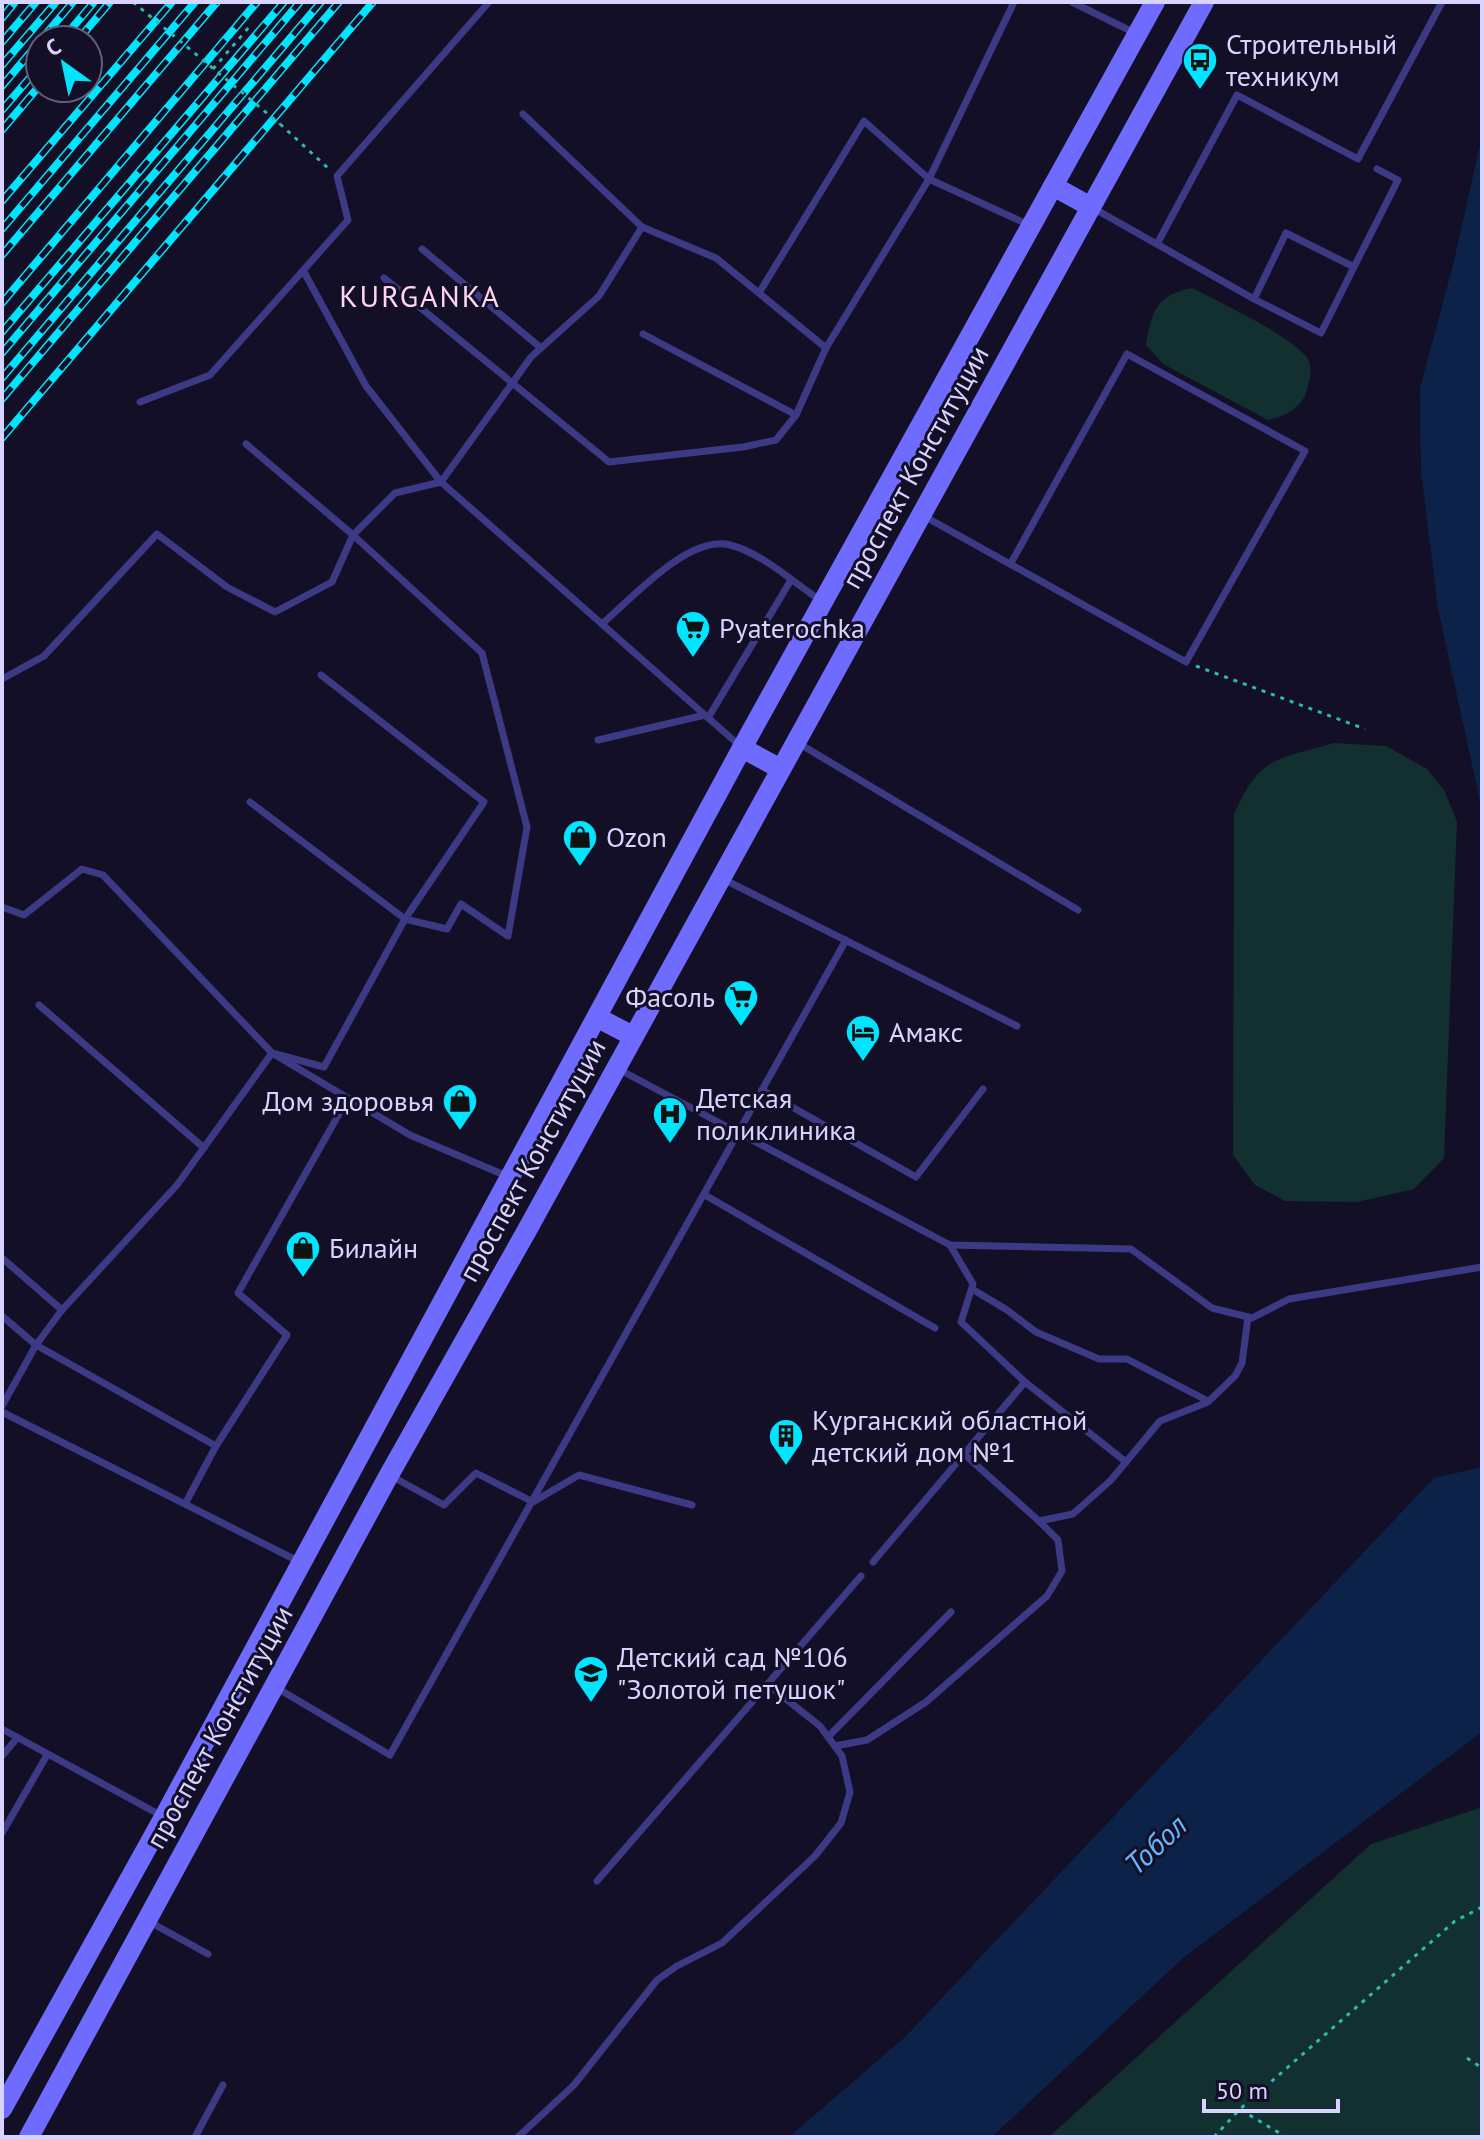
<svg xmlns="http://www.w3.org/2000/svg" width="1484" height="2139" viewBox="0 0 1484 2139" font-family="'PT Sans',sans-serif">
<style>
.green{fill:#12302f}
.water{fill:#0c2248}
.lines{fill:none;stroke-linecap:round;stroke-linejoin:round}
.path{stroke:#2fb8b0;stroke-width:3;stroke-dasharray:4 6;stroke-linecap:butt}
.service{stroke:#3d3a85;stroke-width:7}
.secondary{stroke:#6f6bff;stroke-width:20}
.rail-casing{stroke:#00e5ff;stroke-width:8}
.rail{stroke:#130f26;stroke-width:5;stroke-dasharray:15;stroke-linecap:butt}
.path-bridge{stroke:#2fb8b0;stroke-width:3;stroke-dasharray:4 6;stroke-linecap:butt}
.labels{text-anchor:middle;stroke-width:6;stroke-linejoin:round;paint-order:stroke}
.poi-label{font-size:28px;fill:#d9d4ff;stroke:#130f26;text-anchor:start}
.street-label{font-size:28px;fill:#d9d4ff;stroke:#130f26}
.neighbourhood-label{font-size:30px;letter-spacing:2px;fill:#ffd6f0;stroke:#130f26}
.water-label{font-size:30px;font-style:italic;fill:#62b6ff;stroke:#130f26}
</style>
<rect width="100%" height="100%" fill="#130f26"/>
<g class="green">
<path d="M1192,288C1217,301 1299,339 1309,361C1312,369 1310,378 1308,386C1303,408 1288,415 1268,420L1163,364L1146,345C1152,311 1156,295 1192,288Z"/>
<path d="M1334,743L1386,746L1427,769L1444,790L1457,821L1444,1158L1414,1189L1357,1202L1285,1201L1255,1185L1233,1155L1234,814C1260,755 1277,760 1334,743Z"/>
<polygon points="1482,1807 1482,2137 1049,2137 1371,1844"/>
</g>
<g class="water">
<polygon points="1482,136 1482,811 1438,608 1421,472 1420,388 1453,265"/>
<polygon points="1482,1467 1482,1732 1183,1958 992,2137 789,2137 905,2037 1434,1478"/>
</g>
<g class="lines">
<g class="path">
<polyline points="213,69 250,26"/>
<polyline points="280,124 328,168"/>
<polyline points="1196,666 1365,729"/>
<polyline points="1467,2058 1482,2068"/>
<polyline points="1241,2110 1286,2137"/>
<polyline points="1214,2137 1240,2109 1455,1921 1482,1907"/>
</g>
<g class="service">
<polyline points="1072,2 1135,33"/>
<polyline points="523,114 642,227 716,258 826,348 929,179 1029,225"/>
<polyline points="1093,208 1254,299 1286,233 1354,267 1398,180 1377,169"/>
<polyline points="1157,244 1237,95 1358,159 1442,2"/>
<polyline points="422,249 541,348"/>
<polyline points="304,272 366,386 441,482 740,746"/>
<polyline points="384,278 609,462 743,447 776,440 796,415"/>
<polyline points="759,293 864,121 929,179 1014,2"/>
<polyline points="1254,299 1321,333 1354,267"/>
<polyline points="643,334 796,415 826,348"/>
<polyline points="140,402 210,375 348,220 337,176 489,2"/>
<polyline points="246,444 353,535 482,653 527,827 508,936 461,904 447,929 405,919 484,802 321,675"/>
<polyline points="922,515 1186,662 1305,451 1127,354 1011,563"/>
<path d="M602,624C631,599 689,534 730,545C762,553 793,582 820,600"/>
<polyline points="2,679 44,656 157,534 227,587 275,612 332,582 353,535 395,493 441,482 531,357 599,296 642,227"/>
<polyline points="708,718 791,580"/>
<polyline points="598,740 705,715"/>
<polyline points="798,743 1078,910"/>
<polyline points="723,879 1017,1026"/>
<polyline points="2,907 24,915 82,869 103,875 272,1053 324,1067 405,919 250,802"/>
<polyline points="39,1005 204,1148"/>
<polyline points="620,1070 950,1245 1131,1249 1212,1308 1252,1318 1289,1299 1482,1267"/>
<polyline points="762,1090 846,940"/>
<polyline points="705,1195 935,1328"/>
<polyline points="2,1258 62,1310"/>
<polyline points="972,1289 1007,1310 1036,1332 1099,1359 1127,1359 1208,1401"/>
<polyline points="2,1316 36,1345 216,1446 185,1504"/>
<polyline points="1025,1382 1126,1462"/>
<polyline points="2,1406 36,1345 62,1310 177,1185 272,1053 410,1135 509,1177"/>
<polyline points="2,1412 300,1562"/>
<polyline points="216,1446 287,1335 238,1293 348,1098"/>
<polyline points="964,1454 1039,1521 1073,1514 1111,1480 1160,1421 1208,1402 1235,1376 1242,1363 1248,1317"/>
<polyline points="391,1476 444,1505 476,1473 533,1502 579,1475 692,1505"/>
<polyline points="873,1562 1025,1382 961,1322 973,1284 950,1245"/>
<polyline points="277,1688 390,1755 762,1090 916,1177 983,1089"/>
<polyline points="2,1729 162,1816"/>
<polyline points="828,1737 951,1612"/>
<polyline points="835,1746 867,1740 926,1702 1047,1596 1062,1571 1058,1540 1039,1521"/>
<polyline points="2,1756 17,1738"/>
<polyline points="2,1833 47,1755"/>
<polyline points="597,1881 861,1576"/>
<polyline points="148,1921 208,1954"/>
<polyline points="195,2137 223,2085"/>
<polyline points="518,2137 574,2085 657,1980 677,1966 722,1943 815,1856 841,1823 850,1792 842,1756 820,1726 767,1684"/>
</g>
<g class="secondary">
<polyline points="1053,186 1091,207"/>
<polyline points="742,748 781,769"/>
<polyline points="598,1018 633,1036"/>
<polyline points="2,2109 164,1817 742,748 1155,2"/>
<polyline points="29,2137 389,1475 526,1232 1204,2"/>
</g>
<g class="rail-casing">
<g id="rail">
<polyline points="2,18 15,2"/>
<polyline points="41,40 73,2"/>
<polyline points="62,40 94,2"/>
<polyline points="78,40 110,2"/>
<polyline points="2,42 36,2"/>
<polyline points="2,65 56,2"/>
<polyline points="2,86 40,41"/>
<polyline points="2,110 40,66"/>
<polyline points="2,130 40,85"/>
<polyline points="2,201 172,2"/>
<polyline points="2,229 195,2"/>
<polyline points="2,255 217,2"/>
<polyline points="2,303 257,2"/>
<polyline points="2,332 284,2"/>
<polyline points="2,353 300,2"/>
<polyline points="2,378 321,2"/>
<polyline points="2,399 339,2"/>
<polyline points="2,438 373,2"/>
</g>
</g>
<use href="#rail" class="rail"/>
<polyline class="path-bridge" points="133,2 280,124"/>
</g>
<defs>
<g id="bus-pin" transform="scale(1.8)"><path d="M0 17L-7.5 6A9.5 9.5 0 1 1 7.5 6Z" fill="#00e5ff" stroke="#130f26"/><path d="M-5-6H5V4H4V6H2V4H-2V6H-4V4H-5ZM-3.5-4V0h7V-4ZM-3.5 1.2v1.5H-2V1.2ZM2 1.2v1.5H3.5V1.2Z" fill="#111"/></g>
<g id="supermarket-pin" transform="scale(1.8)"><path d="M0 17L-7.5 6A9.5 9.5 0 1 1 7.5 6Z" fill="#00e5ff" stroke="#130f26"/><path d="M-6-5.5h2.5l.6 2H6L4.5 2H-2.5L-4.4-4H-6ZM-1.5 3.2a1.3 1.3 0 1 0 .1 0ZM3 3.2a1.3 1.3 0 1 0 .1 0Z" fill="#111"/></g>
<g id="shop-pin" transform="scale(1.8)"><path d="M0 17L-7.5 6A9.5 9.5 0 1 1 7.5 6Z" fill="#00e5ff" stroke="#130f26"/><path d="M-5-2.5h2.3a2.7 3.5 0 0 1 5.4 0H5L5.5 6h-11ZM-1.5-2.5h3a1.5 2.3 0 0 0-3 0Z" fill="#111"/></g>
<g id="hotel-pin" transform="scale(1.8)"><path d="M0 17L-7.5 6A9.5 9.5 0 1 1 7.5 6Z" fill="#00e5ff" stroke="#130f26"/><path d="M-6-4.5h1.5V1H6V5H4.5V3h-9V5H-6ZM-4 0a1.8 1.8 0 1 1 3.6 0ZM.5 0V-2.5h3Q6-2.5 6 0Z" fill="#111"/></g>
<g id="hospital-pin" transform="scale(1.8)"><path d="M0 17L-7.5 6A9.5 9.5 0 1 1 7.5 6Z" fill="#00e5ff" stroke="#130f26"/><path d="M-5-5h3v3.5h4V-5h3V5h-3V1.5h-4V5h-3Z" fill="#111"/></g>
<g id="building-pin" transform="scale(1.8)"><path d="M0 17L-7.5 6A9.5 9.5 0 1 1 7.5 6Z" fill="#00e5ff" stroke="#130f26"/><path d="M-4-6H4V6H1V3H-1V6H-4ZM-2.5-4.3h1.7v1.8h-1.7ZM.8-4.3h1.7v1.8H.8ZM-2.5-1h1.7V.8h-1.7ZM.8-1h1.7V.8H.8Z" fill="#111"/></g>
<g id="school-pin" transform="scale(1.8)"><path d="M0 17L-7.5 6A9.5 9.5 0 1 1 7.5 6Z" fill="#00e5ff" stroke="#130f26"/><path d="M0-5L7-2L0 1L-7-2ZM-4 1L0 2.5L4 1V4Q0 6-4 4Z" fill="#111"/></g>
</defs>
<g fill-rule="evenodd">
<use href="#bus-pin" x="1200" y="60"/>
<use href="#supermarket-pin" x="693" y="628"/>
<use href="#shop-pin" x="580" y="837"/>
<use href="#supermarket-pin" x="741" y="997"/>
<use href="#hotel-pin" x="863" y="1032"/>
<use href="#shop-pin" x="460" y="1101"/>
<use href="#hospital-pin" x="670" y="1114"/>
<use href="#shop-pin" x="303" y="1248"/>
<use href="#building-pin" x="786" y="1436"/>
<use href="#school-pin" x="591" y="1673"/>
</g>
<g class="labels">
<g class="poi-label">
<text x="1226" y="54">Строительный<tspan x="1226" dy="32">техникум</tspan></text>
<text x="719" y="638">Pyaterochka</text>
<text x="606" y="847">Ozon</text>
<text x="715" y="1007" text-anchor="end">Фасоль</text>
<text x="889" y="1042">Амакс</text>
<text x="696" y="1108">Детская<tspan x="696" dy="32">поликлиника</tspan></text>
<text x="434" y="1111" text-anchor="end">Дом здоровья</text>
<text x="329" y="1258">Билайн</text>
<text x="812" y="1430">Курганский областной<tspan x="812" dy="32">детский дом №1</tspan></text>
<text x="617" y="1667">Детский сад №106<tspan x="617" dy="32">"Золотой петушок"</tspan></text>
</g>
<g class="street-label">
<text transform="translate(915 467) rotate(-61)" y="10">проспект Конституции</text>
<text transform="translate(532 1160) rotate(-61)" y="10">проспект Конституции</text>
<text transform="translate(219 1727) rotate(-61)" y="10">проспект Конституции</text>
</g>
<g class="neighbourhood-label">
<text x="420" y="307">KURGANKA</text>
</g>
<g class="water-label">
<text transform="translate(1156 1845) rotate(-43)" y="10">Тобол</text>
</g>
</g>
<rect width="1484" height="2139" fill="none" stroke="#d9d4ff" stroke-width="8"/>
<g transform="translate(64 64) rotate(327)"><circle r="38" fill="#130f26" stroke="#625e7d" stroke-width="2"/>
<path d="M0-6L14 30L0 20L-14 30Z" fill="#00e5ff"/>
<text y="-12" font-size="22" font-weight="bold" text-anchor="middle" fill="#d9d4ff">С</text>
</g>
<path d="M1204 2099v12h134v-12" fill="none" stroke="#d9d4ff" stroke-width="4"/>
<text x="1216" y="2099" font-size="24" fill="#d9d4ff" stroke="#130f26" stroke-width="6" paint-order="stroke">50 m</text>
</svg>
